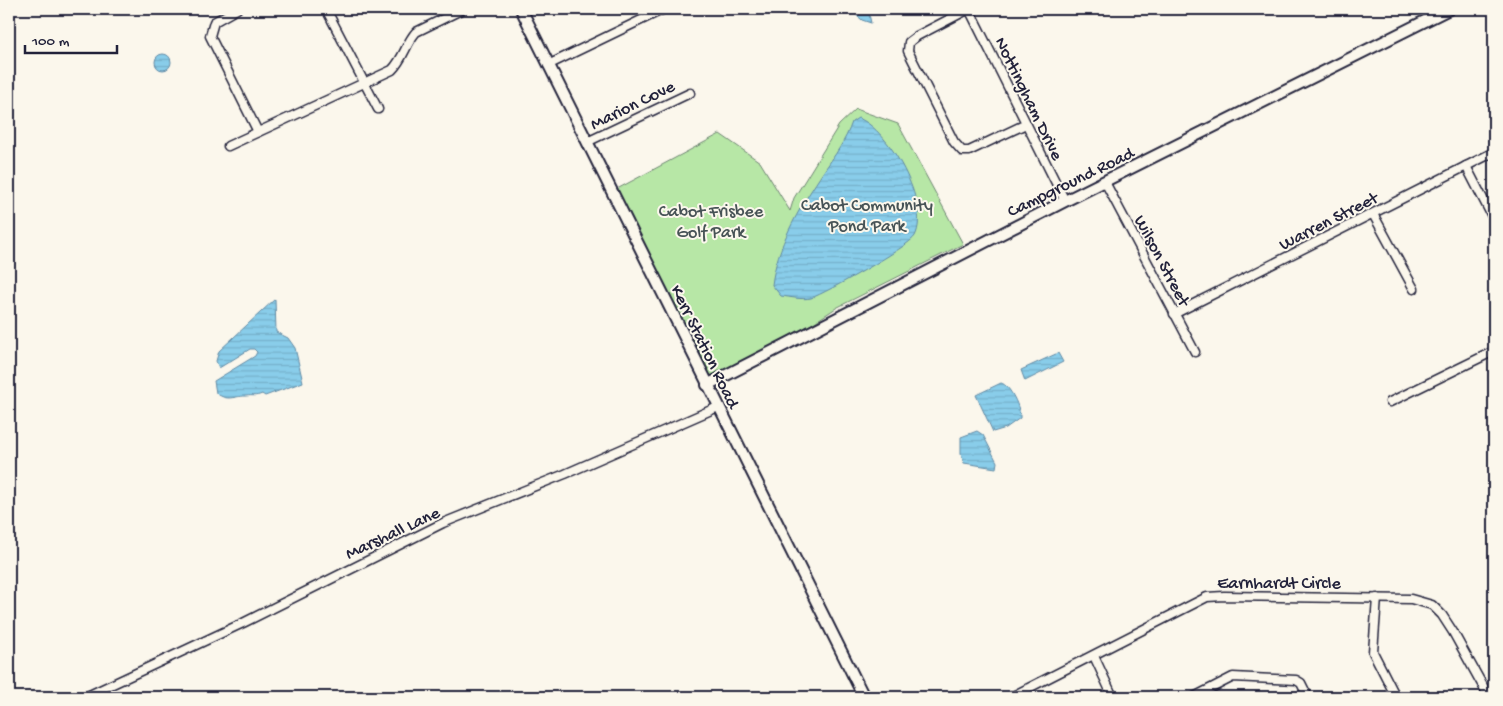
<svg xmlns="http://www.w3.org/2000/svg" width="1503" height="706" viewBox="0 0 1503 706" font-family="'Gochi Hand',sans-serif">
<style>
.green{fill:#b7e7a6;stroke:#6c8470}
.water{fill:url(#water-rules);stroke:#6089a4}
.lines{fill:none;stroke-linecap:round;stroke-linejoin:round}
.street-casing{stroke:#22223b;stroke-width:11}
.secondary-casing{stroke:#22223b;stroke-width:14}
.street{stroke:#fbf7ec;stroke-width:8}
.secondary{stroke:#fbf7ec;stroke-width:10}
.labels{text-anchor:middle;stroke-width:4;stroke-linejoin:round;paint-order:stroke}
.street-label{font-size:18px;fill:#22223b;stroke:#fbf7ec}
.park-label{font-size:18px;fill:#475356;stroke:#fbf7ec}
</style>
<defs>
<pattern id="water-rules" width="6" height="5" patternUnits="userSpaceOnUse" patternTransform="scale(1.25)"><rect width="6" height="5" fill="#89cdea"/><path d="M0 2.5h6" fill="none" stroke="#76b0ca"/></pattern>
</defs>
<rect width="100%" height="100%" fill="#fbf7ec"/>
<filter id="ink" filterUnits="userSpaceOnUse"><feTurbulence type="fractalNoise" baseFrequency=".02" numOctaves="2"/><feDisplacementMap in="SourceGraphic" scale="10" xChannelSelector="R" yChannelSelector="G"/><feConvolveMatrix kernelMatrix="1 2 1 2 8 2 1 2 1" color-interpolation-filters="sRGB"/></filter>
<g filter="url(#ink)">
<polygon class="green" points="856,109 898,124 963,244 836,308 765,355 707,385 617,189 720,134 760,162 790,211 794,198 839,125"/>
<g class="water">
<polygon points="854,9 882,9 869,14 871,23 862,20 853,12"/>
<circle cx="163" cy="62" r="8"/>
<path d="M858,118C889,129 931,205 915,236C910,246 826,293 811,298C802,300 790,297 781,296L772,285L773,278C780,239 802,204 824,171C835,155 846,140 852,122Z"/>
<path d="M275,299L276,332L288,338L295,348L303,382L265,396L262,394C255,397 253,395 246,396C233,396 228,402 216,393L214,381L255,356L257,352L254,349H250L219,368L216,361L219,351Z"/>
<polygon points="1058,353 1063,362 1025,381 1021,370"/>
<path d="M1001,383C1010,385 1021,409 1020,418L1006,428L993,432L976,395Z"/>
<polygon points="977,431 983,435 997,462 996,468 964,463 961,454 961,437"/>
</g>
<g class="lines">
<g class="street-casing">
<g id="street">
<polyline points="237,9 214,22 210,36 258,132"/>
<polyline points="326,9 378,109"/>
<polyline points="969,9 917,36 909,42 908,51 954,142 962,151 969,151 1026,124"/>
<polyline points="969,9 1065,201"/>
<polyline points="548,65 664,9"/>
<polyline points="587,142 690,93"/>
<path d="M228,146L392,70C404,58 406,43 416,32L463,9"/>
<polyline points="1466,166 1494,220"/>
<polyline points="1105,182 1195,352"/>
<polyline points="1373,214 1414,289"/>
<polyline points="1174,314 1494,152"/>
<polyline points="1390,402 1494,351"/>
<polyline points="1377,598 1373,652 1396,697"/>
<polyline points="1094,656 1113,697"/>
<polyline points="85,697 243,623 443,523 565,474 718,407"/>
<polyline points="1011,697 1207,597 1224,596 1411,599 1432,605 1442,615 1453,632 1489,697"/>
<polyline points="1194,697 1233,677 1296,680 1301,683 1308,697"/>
</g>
</g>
<g class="secondary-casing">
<g id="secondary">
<polyline points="521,9 864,697"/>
<polyline points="707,385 1065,201 1449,9"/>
</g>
</g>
<use href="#street" class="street"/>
<use href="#secondary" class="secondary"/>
</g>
</g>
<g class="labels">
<g class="street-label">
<text transform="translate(1030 98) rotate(64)" y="6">Nottingham Drive</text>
<text transform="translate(632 104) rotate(-26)" y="6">Marion Cove</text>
<text transform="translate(1070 181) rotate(-26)" y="6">Campground Road</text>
<text transform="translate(1328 220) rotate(-27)" y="6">Warren Street</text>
<text transform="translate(1163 260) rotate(62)" y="6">Wilson Street</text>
<text transform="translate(706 346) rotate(64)" y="6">Kerr Station Road</text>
<text transform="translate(392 532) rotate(-25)" y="6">Marshall Lane</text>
<text x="1279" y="588">Earnhardt Circle</text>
</g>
<g class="park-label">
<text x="867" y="210">Cabot Community<tspan x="867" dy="21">Pond Park</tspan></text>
<text x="711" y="216">Cabot Frisbee<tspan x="711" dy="21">Golf Park</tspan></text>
</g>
</g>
<rect width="1503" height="706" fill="none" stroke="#fbf7ec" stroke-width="30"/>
<rect x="15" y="15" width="1473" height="676" fill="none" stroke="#22223b" stroke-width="2" filter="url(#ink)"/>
<path d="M25 45v8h92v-8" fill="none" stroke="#22223b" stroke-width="2.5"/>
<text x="32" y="45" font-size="15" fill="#22223b" stroke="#fbf7ec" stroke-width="4" paint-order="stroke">100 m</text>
</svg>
